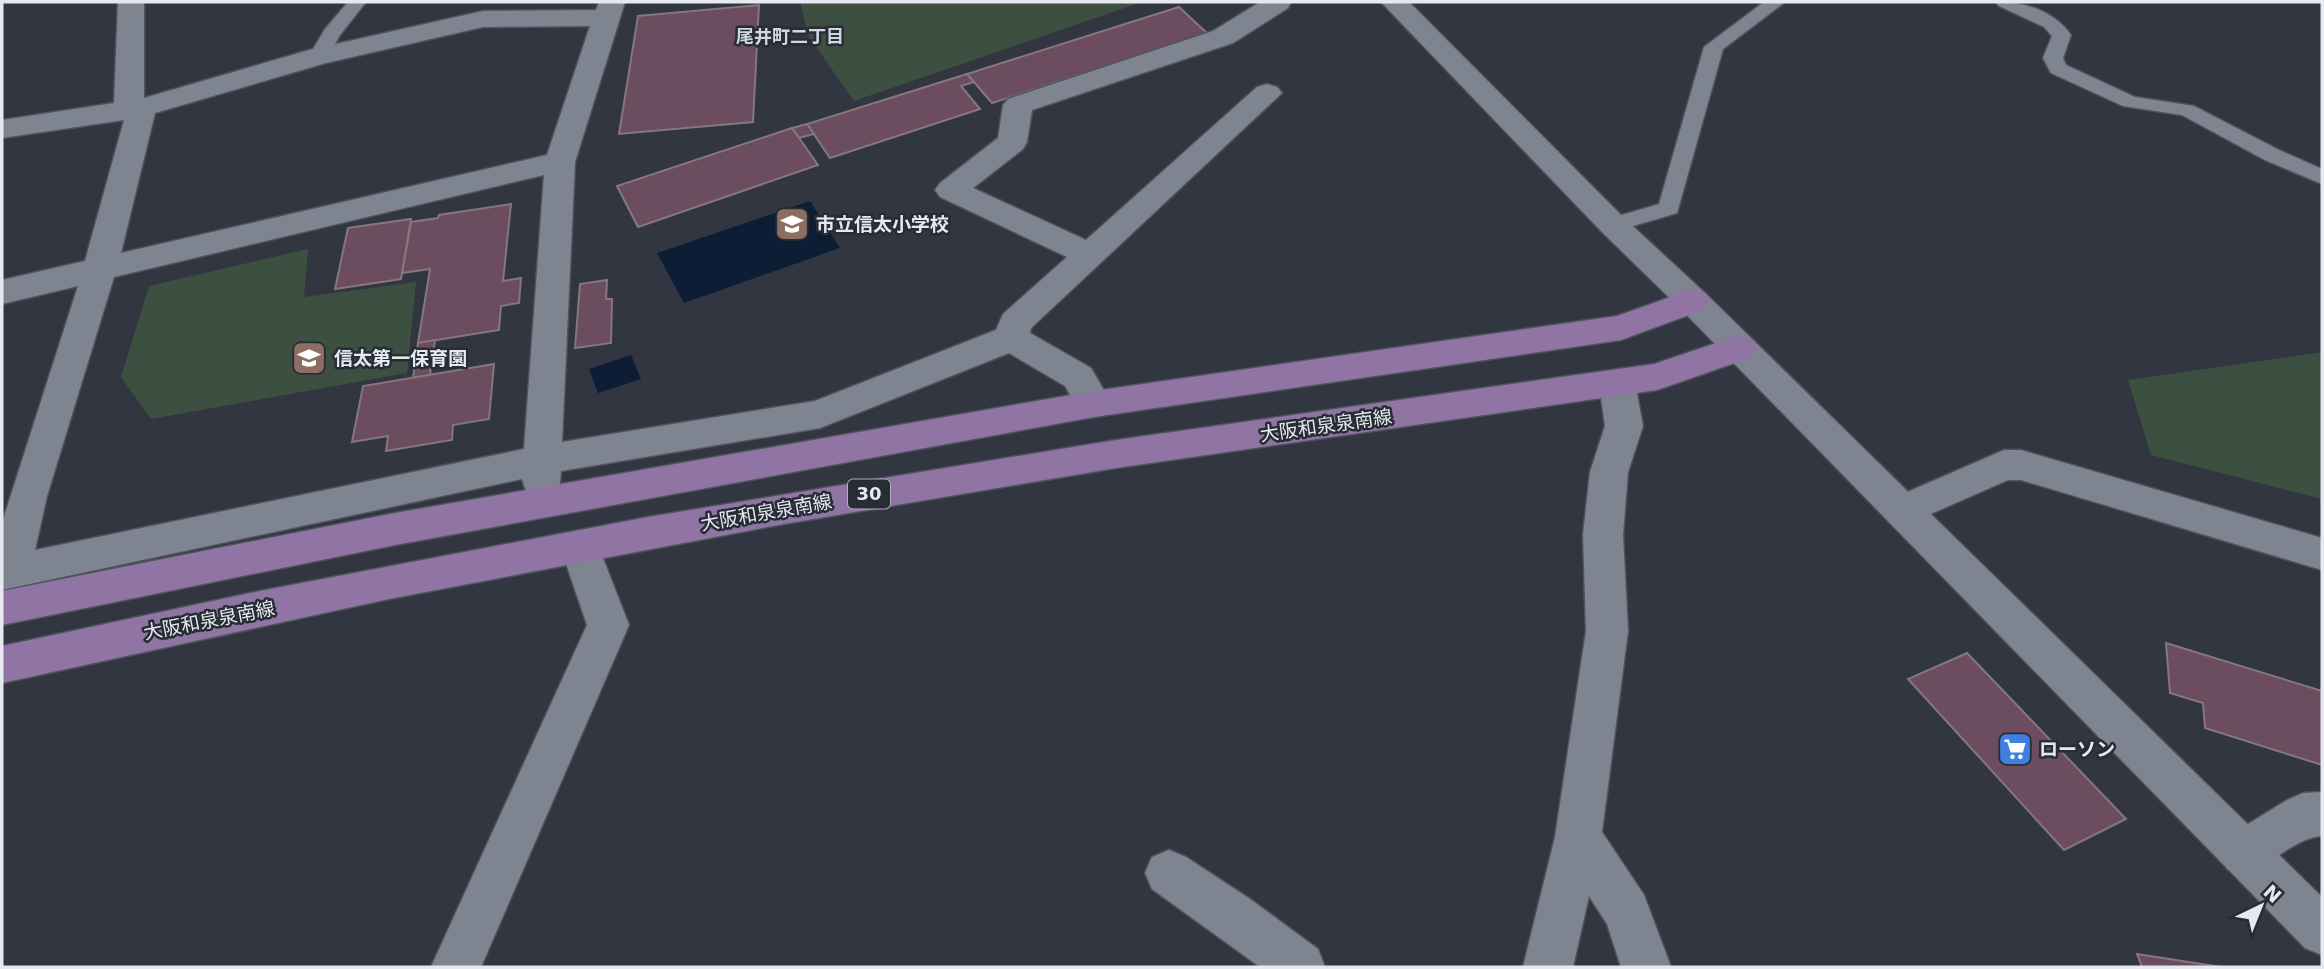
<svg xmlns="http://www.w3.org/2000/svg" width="2324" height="969" viewBox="0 0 2324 969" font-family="'DejaVu Sans','Noto Sans JP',sans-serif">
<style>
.green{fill:#3d4f41}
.water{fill:#0d1d35}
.building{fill:#6c4c5f;stroke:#84777e;stroke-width:2}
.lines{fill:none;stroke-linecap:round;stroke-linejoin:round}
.lane-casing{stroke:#4e535b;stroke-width:3}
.street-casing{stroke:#4e535b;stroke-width:3}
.secondary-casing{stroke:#4e535b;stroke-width:3}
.primary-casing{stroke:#4e535b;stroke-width:3}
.lane{fill:#7f8590;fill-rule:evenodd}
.street{fill:#7f8590;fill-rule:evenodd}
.secondary{fill:#7f8590;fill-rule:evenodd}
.primary{fill:#9075a4;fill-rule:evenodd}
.labels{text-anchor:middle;stroke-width:5;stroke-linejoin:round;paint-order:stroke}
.far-neighbourhood-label{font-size:18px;font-weight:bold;fill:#d0d7e3;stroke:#272c35}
.shield{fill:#272c35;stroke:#adb1b8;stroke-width:2}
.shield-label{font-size:18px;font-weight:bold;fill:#e6eaf0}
.poi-label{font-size:19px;font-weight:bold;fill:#e6eaf0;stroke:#272c35;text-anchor:start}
.street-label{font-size:19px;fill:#e6eaf0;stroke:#272c35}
</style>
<rect width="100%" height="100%" fill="#313640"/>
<g class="green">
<polygon points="800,2 1142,2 854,101 809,37"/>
<polygon points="308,249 304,297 416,282 407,373 151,419 121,377 149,286"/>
<polygon points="2322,352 2322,499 2151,455 2128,380"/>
</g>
<g class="water">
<polygon points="810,201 840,248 684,303 657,253"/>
<polygon points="631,355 641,379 598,393 589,369"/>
</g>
<g class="building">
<polygon points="759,5 753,122 619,134 638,16"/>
<polygon points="1179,7 1207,33 992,103 967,74"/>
<polygon points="967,74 974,82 961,86 980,109 830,158 807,124"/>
<polygon points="807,124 814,134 799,138 792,128"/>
<polygon points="792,128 818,165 638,227 617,186"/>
<polygon points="511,204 503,281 521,278 519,303 501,306 499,330 418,343 430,269 402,273 411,222 438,218 439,215"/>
<polygon points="411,219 401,279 335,289 348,228"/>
<polygon points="607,280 606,299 612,299 611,343 575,348 580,284"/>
<polygon points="435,340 430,375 413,378 418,343"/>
<polygon points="494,364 489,419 453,425 452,440 386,451 388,436 352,442 363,386"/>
<polygon points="2166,643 2322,691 2322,765 2205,728 2203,703 2170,693"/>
<polygon points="1967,653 2126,819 2064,850 1908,679"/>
<polygon points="2137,954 2221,967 2142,967"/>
</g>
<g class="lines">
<g class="lane-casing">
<g id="lane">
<polygon points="348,2 366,2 340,35 326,60 312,60 309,56 325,29"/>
<polygon points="1764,2 1785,2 1723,49 1677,213 1613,232 1605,230 1602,225 1605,220 1659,204 1704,47"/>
<path d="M1996,2C2024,1 2054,11 2071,35L2063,58L2066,65L2135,97L2194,106L2279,150L2322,169V184L2265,160L2182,115L2123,106L2051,73L2043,58L2052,36L2044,27L1999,6Z"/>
</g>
</g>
<g class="street-casing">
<g id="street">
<path d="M118,2H144V98L309,50L483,11L596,10L599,2H625L575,162L562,442L815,401L996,330L1003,314L1067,257L940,197L935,190L940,183L998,138L1003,105L1008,99L1213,31L1260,2H1291L1288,8L1233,43L1032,110L1027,142L1023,149L973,188L1086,240L1257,87L1267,84L1277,87L1282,93L1031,328L1030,333L1091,368L1112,404L1107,414L1094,417L1081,414L1065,386L1009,353L820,428L561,471L560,483L555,494L541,498L527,494L522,479L2,590V523L78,286L2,304V280L85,261L124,120L2,138V120L114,103ZM590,26L547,155L121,253L155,113L326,63L483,27ZM544,175L524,449L35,550L47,496L114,277Z"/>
<polygon points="1617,370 1630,374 1635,383 1643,426 1628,472 1623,535 1628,631 1602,832 1644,895 1671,967 1621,967 1607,924 1589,896 1573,967 1523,967 1555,837 1586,631 1583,535 1590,472 1605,426 1599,383 1604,374"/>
<polygon points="2004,450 2021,450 2322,538 2322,570 2021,480 2008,480 1903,526 1889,522 1883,511 1889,500"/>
<polygon points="580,530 594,535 629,625 481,967 431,967 587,625 560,546 566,535"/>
<path d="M2322,792V836C2295,838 2270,865 2244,876L2227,869L2220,853L2227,837L2287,800L2303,793Z"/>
<polygon points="1169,850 1186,857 1250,899 1318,949 1325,967 1260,967 1152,889 1145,873 1152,857"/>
</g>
</g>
<g class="secondary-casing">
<polygon id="secondary" points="1381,2 1409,2 1624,218 1705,293 2322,897 2322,955 2305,948 1681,309 1602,232"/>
</g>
<g class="primary-casing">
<g id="primary">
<polygon points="1693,289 1705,293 1710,301 1705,309 1621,340 1094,417 395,545 2,625 2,591 395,513 1094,391 1617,316"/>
<polygon points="1740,335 1752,339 1758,348 1752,357 1657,390 1116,468 778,525 389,599 2,683 2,646 260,591 648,517 1116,440 1654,364"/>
</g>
</g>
<use href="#lane" class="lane"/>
<use href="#street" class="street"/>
<use href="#secondary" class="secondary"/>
<use href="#primary" class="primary"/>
</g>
<defs>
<g id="school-square" transform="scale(1.75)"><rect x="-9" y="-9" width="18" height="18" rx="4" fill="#8d6e63" stroke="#272c35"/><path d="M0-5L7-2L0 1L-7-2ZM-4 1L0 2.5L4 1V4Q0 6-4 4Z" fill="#fff"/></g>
<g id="supermarket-square" transform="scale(1.75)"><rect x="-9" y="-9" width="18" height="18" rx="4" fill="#3f7fe0" stroke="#272c35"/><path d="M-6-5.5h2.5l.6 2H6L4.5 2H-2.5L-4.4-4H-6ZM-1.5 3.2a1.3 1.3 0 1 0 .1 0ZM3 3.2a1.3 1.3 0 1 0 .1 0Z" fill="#fff"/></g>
</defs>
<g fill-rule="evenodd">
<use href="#school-square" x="792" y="224"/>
<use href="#school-square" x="309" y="358"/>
<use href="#supermarket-square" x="2015" y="749"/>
</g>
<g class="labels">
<g class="far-neighbourhood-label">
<text x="790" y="43">尾井町二丁目</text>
</g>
<rect class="shield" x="848" y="479.5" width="42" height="29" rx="5"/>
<g class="shield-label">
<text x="869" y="500">30</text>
</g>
<g class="poi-label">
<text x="816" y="231">市立信太小学校</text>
<text x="334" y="365">信太第一保育園</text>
<text x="2039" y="756">ローソン</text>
</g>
<g class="street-label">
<text transform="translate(1326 425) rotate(-8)" y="7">大阪和泉泉南線</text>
<text transform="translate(766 512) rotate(-10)" y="7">大阪和泉泉南線</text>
<text transform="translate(209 620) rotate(-11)" y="7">大阪和泉泉南線</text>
</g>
</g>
<rect width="2324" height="969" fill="none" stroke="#e6eaf0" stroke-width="7"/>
<g transform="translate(2261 906) rotate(43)" stroke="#272c35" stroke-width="5" paint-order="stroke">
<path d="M0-5L12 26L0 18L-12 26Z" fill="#e6eaf0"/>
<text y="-10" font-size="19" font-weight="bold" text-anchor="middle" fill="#e6eaf0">N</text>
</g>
</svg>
